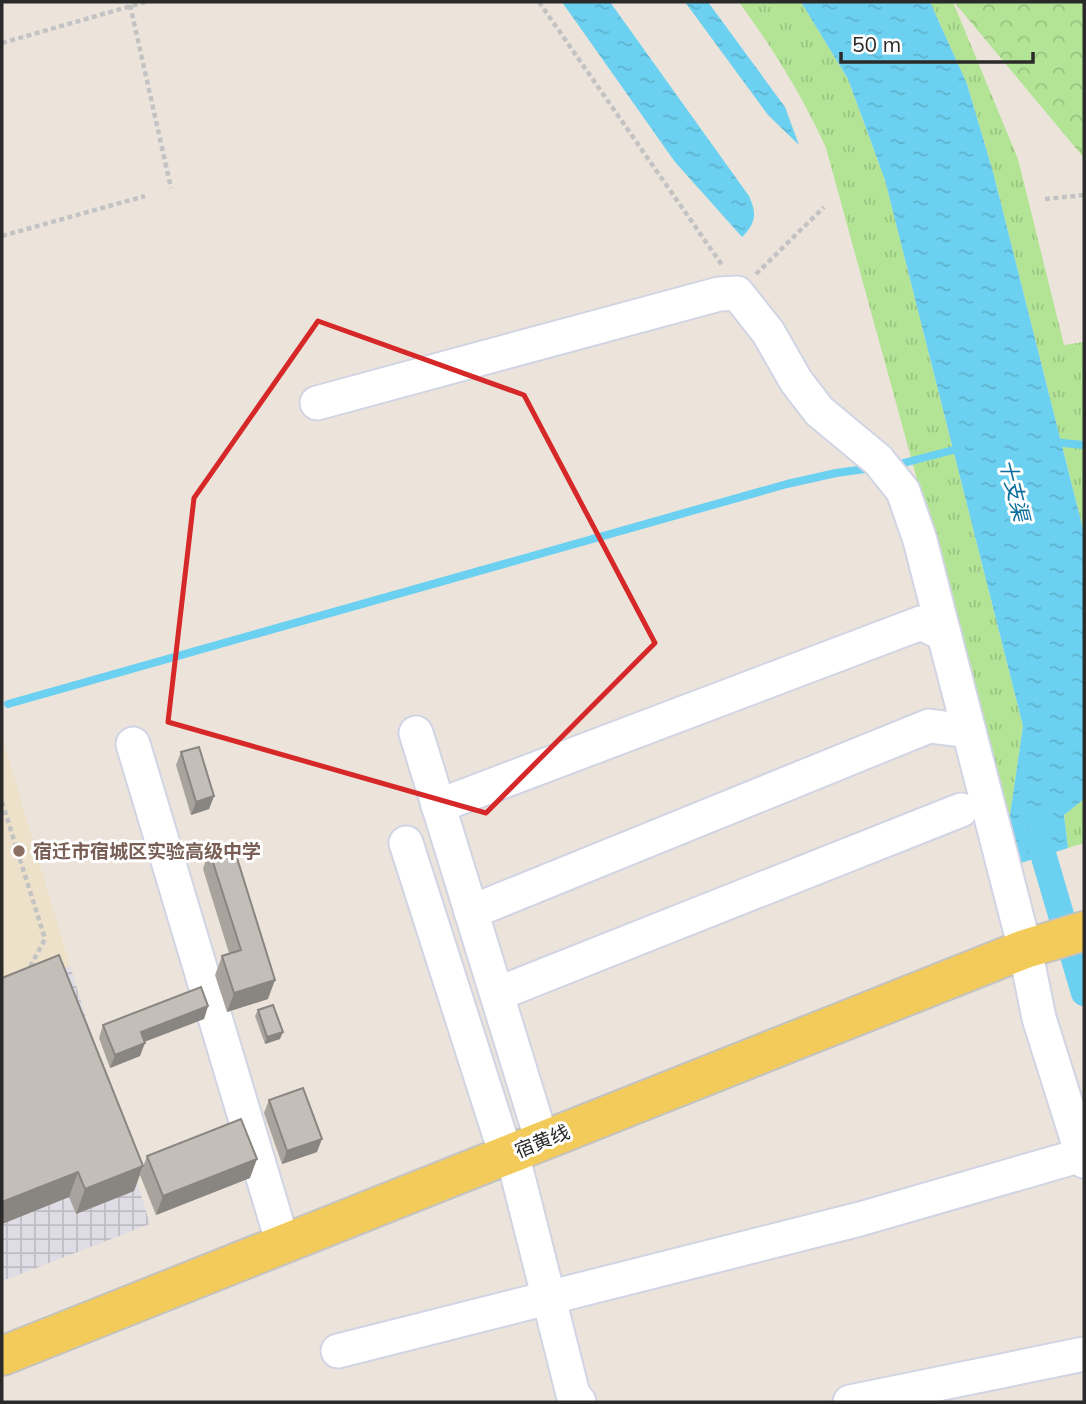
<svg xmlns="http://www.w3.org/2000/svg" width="1086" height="1404" viewBox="0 0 1086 1404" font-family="Mulish,'Noto Sans SC',sans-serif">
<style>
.industrial{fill:url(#industrial-grid)}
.education{fill:#eee1ca}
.grass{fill:url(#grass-tufts)}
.forest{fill:url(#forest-crowns)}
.water{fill:url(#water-ripples)}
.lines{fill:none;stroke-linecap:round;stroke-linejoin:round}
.stream{stroke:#6cd0f0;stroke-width:8}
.canal{stroke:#6cd0f0;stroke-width:26}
.minor-casing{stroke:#d0d4e3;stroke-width:37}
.major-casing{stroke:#c3c3c3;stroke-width:42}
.path{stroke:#c3c3c3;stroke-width:4.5;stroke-dasharray:5 3.5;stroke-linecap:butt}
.minor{stroke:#fff;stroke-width:33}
.major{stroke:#f2cb5a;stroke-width:38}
.wall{fill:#a9a39e}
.shaded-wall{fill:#898581}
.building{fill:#c4beb8;stroke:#898581;stroke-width:2}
.marked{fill:none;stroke:#d62828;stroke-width:5;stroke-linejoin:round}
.education-dot{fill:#8d6e63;stroke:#fff;stroke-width:2.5}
.labels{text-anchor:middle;stroke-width:6;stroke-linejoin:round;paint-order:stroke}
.education-label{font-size:19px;font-weight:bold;fill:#785e54;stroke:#fff;text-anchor:start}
.street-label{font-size:19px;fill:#2a2a2a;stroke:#fff}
.water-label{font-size:21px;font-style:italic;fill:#0b6e9c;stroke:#fff}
</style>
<defs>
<pattern id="industrial-grid" width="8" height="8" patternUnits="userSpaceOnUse" patternTransform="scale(1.75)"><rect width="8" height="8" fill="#dedce4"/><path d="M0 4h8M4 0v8" fill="none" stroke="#bfbdc4"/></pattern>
<pattern id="grass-tufts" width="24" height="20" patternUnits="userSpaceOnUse" patternTransform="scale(1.75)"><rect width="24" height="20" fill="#b3e496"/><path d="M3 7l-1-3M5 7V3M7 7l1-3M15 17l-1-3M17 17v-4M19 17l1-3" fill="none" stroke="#9ac481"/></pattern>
<pattern id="forest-crowns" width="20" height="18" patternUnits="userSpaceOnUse" patternTransform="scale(1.75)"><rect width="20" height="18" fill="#b3e496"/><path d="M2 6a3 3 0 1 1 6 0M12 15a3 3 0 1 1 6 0" fill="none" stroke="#9ac481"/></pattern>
<pattern id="water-ripples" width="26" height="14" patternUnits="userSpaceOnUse" patternTransform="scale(1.75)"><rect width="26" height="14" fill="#6cd0f0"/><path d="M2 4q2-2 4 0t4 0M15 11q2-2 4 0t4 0" fill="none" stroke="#5eb3ce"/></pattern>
</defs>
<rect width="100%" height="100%" fill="#ece4db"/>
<polygon class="industrial" points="70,966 150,1224 2,1281 2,993"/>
<polygon class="education" points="2,736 70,966 2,993"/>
<g class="grass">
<path d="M739,2H801L848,79L885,180L1023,726L1009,822L1021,863L991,872L921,494L826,148C802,95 773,49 739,2Z"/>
<polygon points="930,2 953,2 1018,159 1064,345 1084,342 1084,533 993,172 967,84"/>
<polygon points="1084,799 1084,843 1068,848 1064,815"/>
</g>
<polygon class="forest" points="954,2 1084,2 1084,158"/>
<g class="water">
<path d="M562,2H610L749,196C757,214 756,223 742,237L675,162Z"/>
<polygon points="685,2 708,2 785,107 799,145 768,115"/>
<polygon points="801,2 930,2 967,84 993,172 1084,533 1084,799 1064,815 1068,848 1021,863 1009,822 1023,726 885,180 848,79"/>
</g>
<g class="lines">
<g class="stream">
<polyline points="1052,442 1084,445"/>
<polyline points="892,466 961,448"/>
<polyline points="8,704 787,484 836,473 872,468"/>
</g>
<polyline class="canal" points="1042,820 1039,840 1084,993"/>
<g class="minor-casing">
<g id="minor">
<polyline points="317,403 719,294 737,293 768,332 796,381 819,411 878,460 903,491 920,540 944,634 1025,949 1039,1018 1084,1161"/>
<polyline points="416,733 542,1141"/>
<polyline points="133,744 283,1244"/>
<polyline points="438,806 921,623 944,634"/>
<polyline points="406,843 506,1155"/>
<polyline points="471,912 929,726 969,731"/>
<polyline points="497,994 961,810"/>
<polyline points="512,1153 573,1394 579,1402"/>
<polyline points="338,1351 860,1219 1082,1155"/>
<polyline points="850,1402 1084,1354"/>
</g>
</g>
<g class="major-casing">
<polyline id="major" points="2,1356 1025,949 1084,931"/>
</g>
<g class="path">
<polyline points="539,2 722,265"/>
<polyline points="130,5 171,188"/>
<polyline points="2,43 145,2"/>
<polyline points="1045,199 1084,195"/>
<polyline points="2,236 145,196"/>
<polyline points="756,274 824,207"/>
<polyline points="2,802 45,939 29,969"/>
</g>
<use href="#minor" class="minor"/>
<use href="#major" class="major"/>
</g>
<g class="wall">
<polygon points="181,752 214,796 209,809 191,815 176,765"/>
<polygon points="209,850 268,999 227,1012 215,975 222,956 229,953 203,869"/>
<polygon points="2,978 143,1166 134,1191 76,1214 69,1197 2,1224"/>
<polygon points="208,1006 204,1019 144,1042 140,1056 110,1068 99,1038 103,1025"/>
<polygon points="258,1010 280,1039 265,1044 255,1016"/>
<polygon points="269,1100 317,1152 282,1164 264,1113"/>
<polygon points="147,1156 250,1178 156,1215 140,1175"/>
</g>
<g class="shaded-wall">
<polygon points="214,796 209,809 191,815 196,802"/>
<polygon points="275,980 268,999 227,1012 234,993"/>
<polygon points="208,1006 204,1019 136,1045 141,1032"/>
<polygon points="283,1032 280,1039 265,1044 267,1037"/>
<polygon points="145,1043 140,1056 110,1068 115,1055"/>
<polygon points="322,1139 317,1152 282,1164 287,1151"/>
<polygon points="257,1159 250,1178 156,1215 163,1196"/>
<polygon points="143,1166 134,1191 76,1214 85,1189"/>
<polygon points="78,1172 69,1197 2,1224 2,1202"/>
</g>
<g class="building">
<polygon points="199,747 214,796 196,802 181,752"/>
<polygon points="232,842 275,980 234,993 222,956 241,950 209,850"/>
<polygon points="59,955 143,1166 85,1189 78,1172 2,1202 2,978"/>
<polygon points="201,987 208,1006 141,1032 145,1043 115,1055 103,1025"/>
<polygon points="273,1005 283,1032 267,1037 258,1010"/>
<polygon points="303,1088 322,1139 287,1151 269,1100"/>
<polygon points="241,1119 257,1159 163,1196 147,1156"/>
</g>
<path class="marked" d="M318,321L524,395L655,643L486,813L168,722L194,498Z"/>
<circle class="education-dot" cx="19" cy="851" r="7"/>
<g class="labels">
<g class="education-label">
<text x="33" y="858">宿迁市宿城区实验高级中学</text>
</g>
<g class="street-label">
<text transform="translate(542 1141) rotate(-22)" y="7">宿黄线</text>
</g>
<g class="water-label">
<text transform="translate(1014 490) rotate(76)" y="7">十支渠</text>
</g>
</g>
<rect width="1086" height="1404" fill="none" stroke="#2a2a2a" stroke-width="7"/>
<path d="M841 52v10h192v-10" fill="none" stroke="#2a2a2a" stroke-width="3.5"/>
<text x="852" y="52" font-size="21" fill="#2a2a2a" stroke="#ffffff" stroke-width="5" paint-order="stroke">50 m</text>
</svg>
